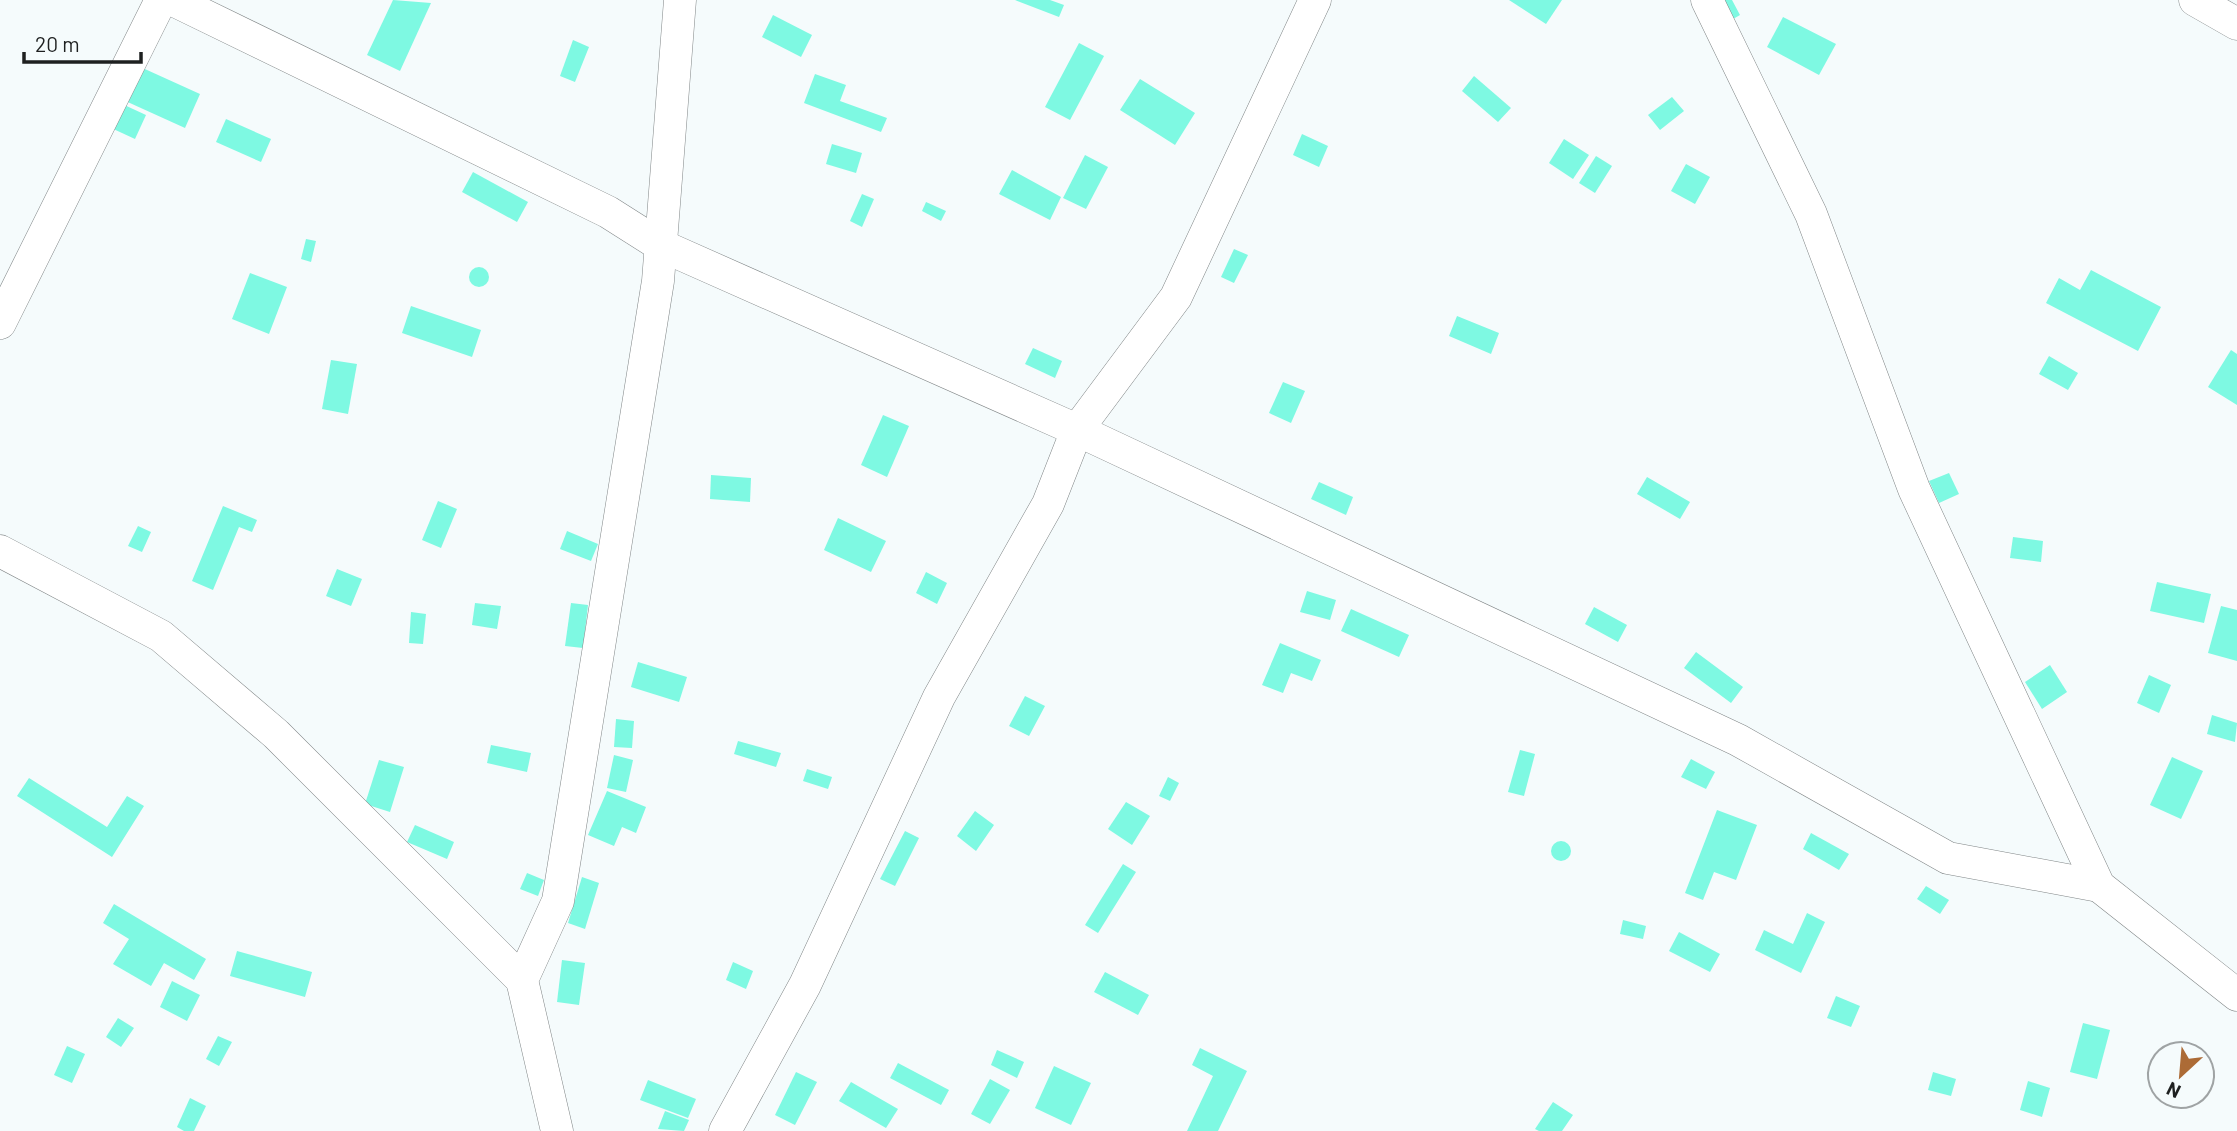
<svg xmlns="http://www.w3.org/2000/svg" width="2237" height="1131" viewBox="0 0 2237 1131" font-family="Barlow,sans-serif">
<style>
.building{fill:#7ef9e2}
.lines{fill:none;stroke-linecap:round;stroke-linejoin:round}
.street-casing{stroke:#818687;stroke-width:33}
.street{stroke:#fff;stroke-width:32}
</style>
<rect width="100%" height="100%" fill="#f5fbfc"/>
<g class="building">
<polygon points="393,0 431,3 400,71 367,55"/>
<polygon points="1015,0 1050,0 1064,5 1059,17"/>
<polygon points="1509,0 1562,0 1546,24"/>
<polygon points="1716,0 1732,0 1740,15 1728,22"/>
<polygon points="773,15 812,35 801,57 762,37"/>
<polygon points="1783,17 1836,44 1819,75 1767,47"/>
<polygon points="573,40 589,47 575,82 560,76"/>
<polygon points="1079,43 1104,56 1070,120 1045,107"/>
<polygon points="136,65 200,94 185,128 121,99"/>
<polygon points="815,74 846,85 840,101 887,118 881,132 804,103"/>
<polygon points="1474,76 1511,108 1498,122 1462,91"/>
<polygon points="1140,79 1195,113 1175,145 1120,110"/>
<polygon points="1672,97 1684,111 1660,130 1648,115"/>
<polygon points="120,103 146,115 135,139 109,127"/>
<polygon points="226,119 271,139 261,162 216,142"/>
<polygon points="1302,134 1328,146 1319,167 1293,155"/>
<polygon points="1564,139 1589,155 1573,179 1549,163"/>
<polygon points="832,144 862,153 856,173 826,164"/>
<polygon points="1085,155 1108,167 1086,209 1063,198"/>
<polygon points="1596,156 1612,166 1595,193 1579,183"/>
<polygon points="1686,164 1710,177 1695,204 1671,191"/>
<polygon points="1012,170 1061,197 1050,220 999,194"/>
<polygon points="473,172 528,202 517,222 462,192"/>
<polygon points="862,194 874,199 862,227 850,221"/>
<polygon points="926,202 946,211 941,221 922,211"/>
<polygon points="306,239 316,241 311,262 301,259"/>
<polygon points="1234,249 1248,255 1234,283 1221,277"/>
<circle cx="479" cy="277" r="10"/>
<polygon points="2091,270 2161,307 2138,351 2046,303 2059,278 2080,290"/>
<polygon points="250,273 287,287 269,334 232,319"/>
<polygon points="411,306 481,330 472,357 402,333"/>
<polygon points="1457,316 1499,333 1491,354 1449,336"/>
<polygon points="1033,348 1062,361 1055,378 1025,364"/>
<polygon points="2231,350 2237,354 2237,405 2208,387"/>
<polygon points="2049,356 2078,373 2068,390 2039,374"/>
<polygon points="331,360 357,364 348,414 322,409"/>
<polygon points="1283,382 1305,391 1291,423 1269,413"/>
<polygon points="883,415 909,426 887,477 861,465"/>
<polygon points="1949,473 1959,494 1939,503 1929,481"/>
<polygon points="711,475 751,478 750,502 710,499"/>
<polygon points="1647,477 1690,502 1680,519 1637,494"/>
<polygon points="1319,482 1353,497 1346,515 1311,499"/>
<polygon points="438,501 457,509 441,548 422,540"/>
<polygon points="223,506 257,520 252,532 239,527 213,590 192,581"/>
<polygon points="838,518 886,541 871,572 824,550"/>
<polygon points="138,526 151,532 142,552 128,546"/>
<polygon points="567,531 598,544 591,561 560,549"/>
<polygon points="2013,537 2043,541 2041,562 2010,558"/>
<polygon points="337,569 362,579 351,606 326,596"/>
<polygon points="926,572 947,583 937,604 916,593"/>
<polygon points="2157,582 2211,594 2204,623 2150,611"/>
<polygon points="1307,591 1336,600 1330,620 1300,612"/>
<polygon points="475,603 501,606 497,629 472,625"/>
<polygon points="571,603 588,605 583,648 565,646"/>
<polygon points="2221,606 2237,610 2237,661 2208,653"/>
<polygon points="1594,607 1627,625 1618,642 1585,624"/>
<polygon points="1351,609 1409,635 1399,657 1341,631"/>
<polygon points="411,612 426,614 423,644 409,643"/>
<polygon points="1280,643 1321,660 1312,681 1291,673 1283,693 1262,685"/>
<polygon points="1696,652 1743,687 1731,703 1684,668"/>
<polygon points="638,662 687,677 679,702 631,687"/>
<polygon points="2050,665 2067,692 2042,709 2025,682"/>
<polygon points="2149,675 2171,685 2159,713 2137,703"/>
<polygon points="1025,696 1045,706 1029,736 1009,726"/>
<polygon points="2212,715 2237,723 2235,742 2207,734"/>
<polygon points="616,719 634,721 632,748 614,747"/>
<polygon points="738,741 781,753 776,767 734,754"/>
<polygon points="491,745 531,753 527,772 487,763"/>
<polygon points="1520,750 1535,754 1524,796 1508,792"/>
<polygon points="614,755 633,760 626,792 607,788"/>
<polygon points="2172,757 2203,771 2181,819 2150,805"/>
<polygon points="1691,759 1715,772 1706,789 1681,777"/>
<polygon points="379,760 404,767 390,812 365,804"/>
<polygon points="807,769 832,777 828,789 803,781"/>
<polygon points="1168,777 1179,783 1170,801 1159,796"/>
<polygon points="29,778 107,827 127,796 144,806 112,857 17,796"/>
<polygon points="607,791 646,807 636,833 622,827 614,846 588,835"/>
<polygon points="1126,802 1150,816 1132,845 1108,829"/>
<polygon points="1717,810 1757,825 1736,880 1714,872 1703,900 1685,893"/>
<polygon points="975,811 994,825 976,851 957,836"/>
<polygon points="415,825 454,842 447,859 407,842"/>
<polygon points="905,831 919,838 895,886 880,879"/>
<polygon points="1811,833 1849,854 1839,870 1803,849"/>
<circle cx="1561" cy="851" r="10"/>
<polygon points="1123,864 1136,872 1098,933 1085,925"/>
<polygon points="527,873 544,880 538,896 520,889"/>
<polygon points="582,877 599,883 585,929 568,923"/>
<polygon points="1926,886 1949,900 1940,914 1917,899"/>
<polygon points="114,904 206,959 194,980 164,963 151,986 113,964 129,939 103,923"/>
<polygon points="1807,913 1825,922 1801,973 1755,950 1764,930 1793,944"/>
<polygon points="1623,920 1646,926 1643,939 1620,934"/>
<polygon points="1679,932 1720,954 1710,972 1669,951"/>
<polygon points="237,951 312,972 305,997 230,976"/>
<polygon points="562,960 585,963 579,1005 557,1002"/>
<polygon points="733,962 753,971 746,989 726,980"/>
<polygon points="1105,972 1149,995 1138,1015 1094,992"/>
<polygon points="172,981 200,995 187,1021 160,1007"/>
<polygon points="1836,996 1860,1006 1851,1027 1827,1018"/>
<polygon points="118,1018 134,1028 121,1047 106,1037"/>
<polygon points="2083,1023 2110,1030 2097,1079 2070,1072"/>
<polygon points="218,1036 232,1042 219,1066 206,1059"/>
<polygon points="67,1046 85,1054 72,1083 54,1075"/>
<polygon points="1200,1048 1247,1071 1218,1131 1187,1131 1213,1076 1192,1065"/>
<polygon points="997,1050 1024,1062 1017,1078 991,1065"/>
<polygon points="898,1063 949,1090 941,1105 890,1078"/>
<polygon points="1054,1066 1091,1083 1071,1125 1035,1108"/>
<polygon points="796,1072 817,1082 795,1125 775,1115"/>
<polygon points="1933,1072 1956,1079 1951,1096 1928,1090"/>
<polygon points="990,1079 1010,1090 990,1124 971,1114"/>
<polygon points="648,1080 696,1099 688,1118 640,1100"/>
<polygon points="2028,1081 2050,1088 2042,1117 2020,1110"/>
<polygon points="851,1082 898,1109 886,1128 839,1101"/>
<polygon points="190,1098 206,1106 194,1131 184,1131 177,1127"/>
<polygon points="1553,1102 1573,1115 1562,1131 1539,1131 1535,1129"/>
<polygon points="665,1111 689,1120 684,1131 658,1129"/>
</g>
<g class="lines">
<g class="street-casing">
<g id="street">
<polyline points="173,0 608,212 660,245 1077,430 1738,740 1948,858 2099,886"/>
<polyline points="1707,0 1811,214 1914,489 2099,886 2237,995"/>
<polyline points="2195,0 2237,24"/>
<polyline points="0,323 161,0"/>
<polyline points="0,551 161,636 276,734 522,980"/>
<polyline points="557,1131 522,980 558,901 658,281 680,0"/>
<polyline points="725,1131 805,985 939,697 1048,504 1077,430 1176,297 1315,0"/>
</g>
</g>
<use href="#street" class="street"/>
</g>
<g transform="translate(2181 1075) rotate(206)"><circle r="33" fill="#f5fbfc" stroke="#9fa3a4" stroke-width="2"/>
<path d="M0-5L12 26L0 18L-12 26Z" fill="#ac6b36"/>
<text y="-10" font-size="19" font-weight="bold" text-anchor="middle" fill="#1e2020">N</text>
</g>
<path d="M24 52v10h117v-10" fill="none" stroke="#1e2020" stroke-width="3.5"/>
<text x="35" y="52" font-size="21" fill="#1e2020" stroke="#f5fbfc" stroke-width="5" paint-order="stroke">20 m</text>
</svg>
